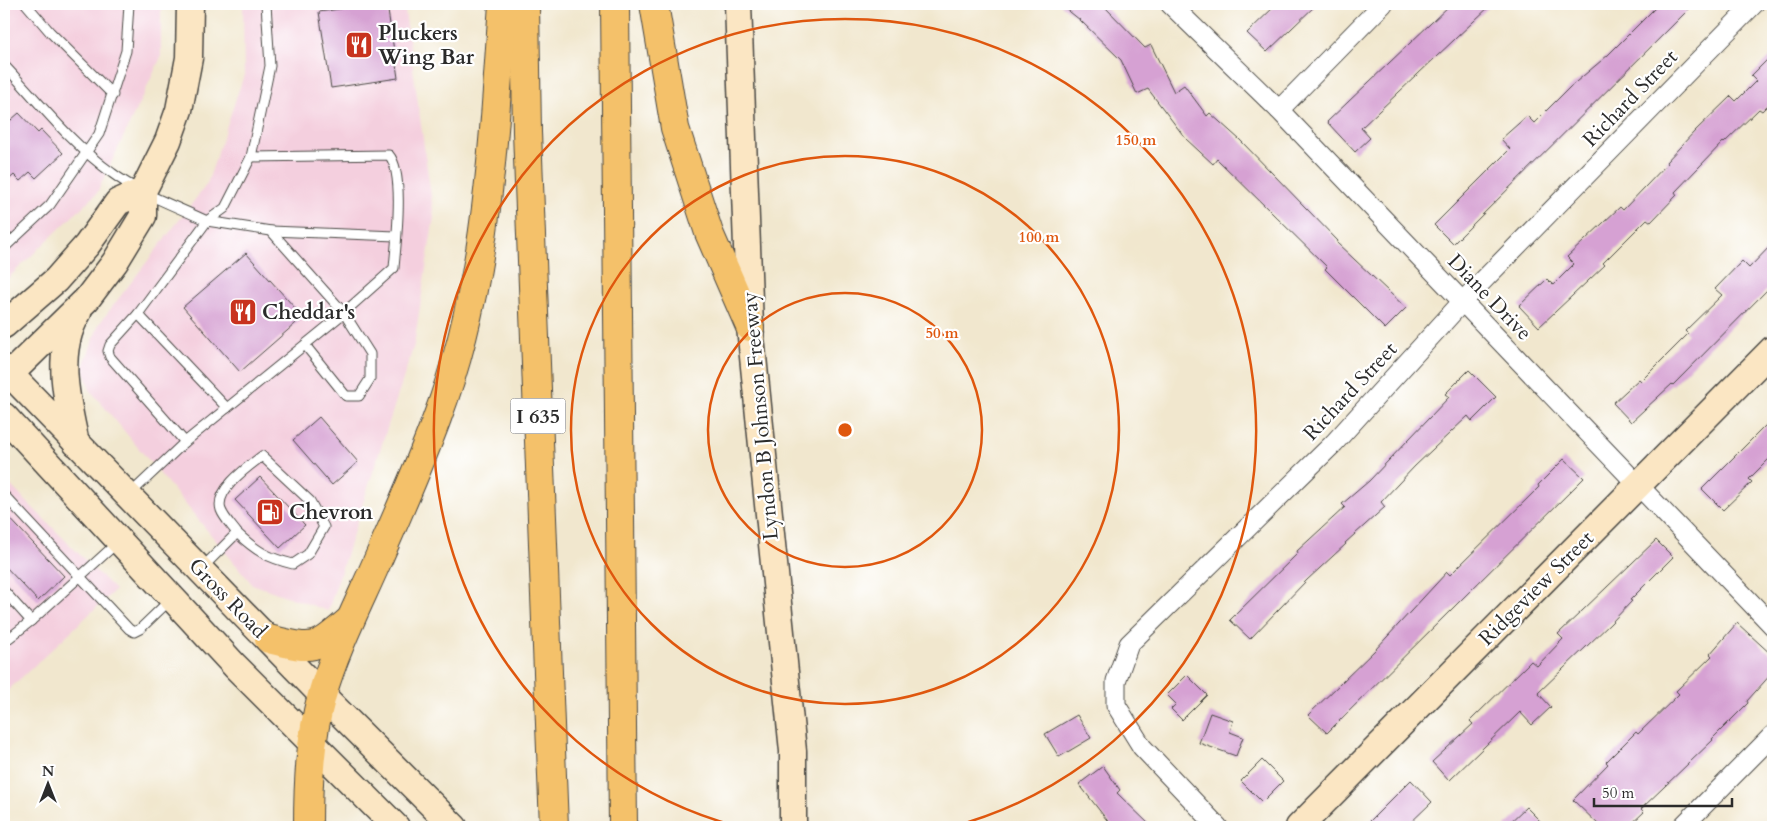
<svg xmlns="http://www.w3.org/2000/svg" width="1777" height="831" viewBox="0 0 1777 831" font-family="Cardo,serif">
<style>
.built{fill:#f4cfde}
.building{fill:#d6a1d3}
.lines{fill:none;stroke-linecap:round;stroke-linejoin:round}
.lane-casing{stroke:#494743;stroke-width:11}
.street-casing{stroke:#494743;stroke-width:21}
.secondary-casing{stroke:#494743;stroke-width:29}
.highway-casing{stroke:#494743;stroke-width:30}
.lane{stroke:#fff;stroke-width:9}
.street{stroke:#fff;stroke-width:19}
.secondary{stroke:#fbe6c3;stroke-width:26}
.highway{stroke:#f4c16a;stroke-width:28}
.ring{fill:none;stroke:#df570e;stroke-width:2.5}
.labels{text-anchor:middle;stroke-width:4.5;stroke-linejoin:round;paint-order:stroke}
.shield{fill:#fff;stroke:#6b6b6b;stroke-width:1}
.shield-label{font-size:20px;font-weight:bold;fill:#2b2b2b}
.poi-label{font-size:21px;font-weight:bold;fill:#2b2b2b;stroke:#fff;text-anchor:start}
.street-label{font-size:21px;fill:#2b2b2b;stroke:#fff}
.centre{fill:#df570e;stroke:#fff;stroke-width:2.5}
.ring-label{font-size:15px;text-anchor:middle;font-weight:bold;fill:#df570e;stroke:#fff;stroke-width:4.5;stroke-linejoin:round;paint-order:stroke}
</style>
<rect width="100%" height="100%" fill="#fff"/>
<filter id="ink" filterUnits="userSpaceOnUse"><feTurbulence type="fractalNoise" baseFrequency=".02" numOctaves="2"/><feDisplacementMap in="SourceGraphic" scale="10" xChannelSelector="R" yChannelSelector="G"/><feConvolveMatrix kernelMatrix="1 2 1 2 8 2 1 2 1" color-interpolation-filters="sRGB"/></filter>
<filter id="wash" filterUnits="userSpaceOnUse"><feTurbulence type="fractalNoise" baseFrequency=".0096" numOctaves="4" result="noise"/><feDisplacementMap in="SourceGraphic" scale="20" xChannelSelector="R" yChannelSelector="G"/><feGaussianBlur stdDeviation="1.12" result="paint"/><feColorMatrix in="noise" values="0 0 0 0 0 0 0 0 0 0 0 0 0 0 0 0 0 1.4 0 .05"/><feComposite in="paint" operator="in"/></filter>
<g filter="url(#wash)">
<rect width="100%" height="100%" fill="#f1e7ce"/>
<g class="built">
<polygon points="4,4 161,4 161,57 97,193 4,282"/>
<polygon points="243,4 404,4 434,217 414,345 328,611 252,584 90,390 83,367 99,324 207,184 244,75"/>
<polygon points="4,479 115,590 4,694"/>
</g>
<g id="blocks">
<g class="building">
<polygon points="373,4 387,4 398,78 331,88 319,12"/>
<polygon points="1060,4 1102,4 1145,48 1151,45 1174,92 1184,85 1207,116 1210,113 1240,140 1338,241 1337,243 1406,308 1385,329 1325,269 1327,267 1217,159 1213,164 1186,139 1148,89 1137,94 1121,60 1080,20"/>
<polygon points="1277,4 1317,4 1267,52 1247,33"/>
<polygon points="1451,4 1492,4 1361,128 1370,138 1355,152 1327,122"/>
<polygon points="1659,4 1694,4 1453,244 1434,225 1510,149 1501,139 1527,116 1534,123 1570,87 1608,55"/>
<polygon points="1773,54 1773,100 1762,111 1759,109 1724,143 1723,142 1675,192 1677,195 1651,222 1647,219 1603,263 1605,265 1539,327 1519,306 1547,279 1553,285 1574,264 1567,257 1620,207 1623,210 1668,163 1666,162 1695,131 1731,96 1736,101 1756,81 1751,76"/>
<polygon points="19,113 38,133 41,130 63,153 36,178 30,172 20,181 14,175 4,184 4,126"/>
<polygon points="1773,243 1773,284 1673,385 1672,384 1631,422 1613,403 1639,379 1641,381 1688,334 1685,331 1722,295 1715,289 1742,261 1749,268"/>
<polygon points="246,253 303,317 240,372 183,307"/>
<polygon points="1469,370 1496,397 1472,421 1468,416 1415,466 1381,502 1385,507 1345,543 1346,544 1307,580 1250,639 1230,620 1298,553 1297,551 1345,507 1342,504 1369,481 1449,397 1445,394"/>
<polygon points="319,417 358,462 332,485 293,440"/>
<polygon points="1773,418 1773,455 1749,479 1752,482 1723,510 1702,489"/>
<polygon points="1564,459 1584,478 1327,733 1308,715 1375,650 1447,572 1450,575 1539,487 1538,485"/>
<polygon points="260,477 305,525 280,548 235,500"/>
<polygon points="4,512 64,576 38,601 4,565"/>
<polygon points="1656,540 1673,557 1630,600 1632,601 1611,623 1538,693 1551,707 1532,725 1520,712 1449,781 1432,762 1473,724 1470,721 1531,661 1537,666 1563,639 1558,634"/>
<polygon points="1737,623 1773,656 1773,672 1747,701 1748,703 1712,739 1713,740 1641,809 1644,812 1628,827 1601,827 1573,800 1608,764 1606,762 1636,732 1638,734 1679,694 1676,691 1712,656 1710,654"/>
<polygon points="1187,675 1207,695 1182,720 1171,709 1176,704 1167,695"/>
<polygon points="1210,713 1233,721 1230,732 1243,737 1236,756 1199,743"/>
<polygon points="1077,715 1091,738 1059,757 1045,734"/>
<polygon points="1262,760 1283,781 1262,802 1241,781"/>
<polygon points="1103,766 1120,790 1117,793 1152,827 1113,827 1110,824 1079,784"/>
<polygon points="1411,780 1432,802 1406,827 1364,827"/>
<polygon points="1526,807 1546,827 1505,827"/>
</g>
</g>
</g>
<g filter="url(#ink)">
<use href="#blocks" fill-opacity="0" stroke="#494743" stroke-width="1"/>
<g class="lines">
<g class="lane-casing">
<g id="lane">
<polyline points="26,4 50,32 113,95"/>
<path d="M4,65C38,101 71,144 112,173C140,194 176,206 207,221L138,314L110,345L108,351L110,357L185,442L130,494"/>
<polyline points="207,221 271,231 344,313 370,354 370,379 359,396 346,396 305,345"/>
<polyline points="207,221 225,208 251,157"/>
<polyline points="271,231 396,236"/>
<polyline points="4,248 50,205 99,134 126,51 129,4"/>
<polyline points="138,314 227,408"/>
<path d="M185,442L339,317L394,268C396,243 405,173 389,155L251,157L270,66L266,4"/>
<polyline points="4,495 129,629 134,632 140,629 170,600"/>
<path d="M202,568L237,533C232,526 224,518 221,510C214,490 249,466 262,456L310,501L324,527L308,554L293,564C268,558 256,551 237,533"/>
<polyline points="4,591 31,621 118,542"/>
<polyline points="4,642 31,621"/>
</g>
</g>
<g class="street-casing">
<g id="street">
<polyline points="1170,4 1279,110 1773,626"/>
<polyline points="1279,110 1383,4"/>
<polyline points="1218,827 1142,747 1116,705 1116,681 1129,644 1334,443 1463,301 1754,4"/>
<polyline points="1682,827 1773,735"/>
</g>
</g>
<g class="secondary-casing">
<g id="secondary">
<polyline points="738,4 750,327 793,751 793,827"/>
<polyline points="4,325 56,280 87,245 118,202 143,191"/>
<polyline points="4,368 322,695 454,827"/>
<polyline points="4,380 87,299 115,262 143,216 143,191 168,141 179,110 189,58 190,4"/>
<polyline points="4,416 235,666 396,827"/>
<path d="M76,443C67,401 54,352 78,313"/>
<polyline points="1299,827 1773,349"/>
</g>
</g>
<g class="highway-casing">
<g id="highway">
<polyline points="525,4 527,132 554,827"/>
<polyline points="615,4 623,827"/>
<polyline points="654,4 675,128 709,233 750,327"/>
<path d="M269,639C314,650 314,651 349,621"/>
<path d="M308,827C308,783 310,738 322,695C335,650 357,607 376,564C397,516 419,467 437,418C488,283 493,145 503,4"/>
</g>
</g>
<use href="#lane" class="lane"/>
<use href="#street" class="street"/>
<use href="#secondary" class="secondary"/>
<use href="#highway" class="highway"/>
</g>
</g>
<g class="ring">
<circle cx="845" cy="430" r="137"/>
<circle cx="845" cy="430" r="274"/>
<path d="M739 827A411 411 0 1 1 951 827"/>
</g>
<defs>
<g id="restaurant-square" transform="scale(1.4375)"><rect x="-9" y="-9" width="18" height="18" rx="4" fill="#c8321e" stroke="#fff"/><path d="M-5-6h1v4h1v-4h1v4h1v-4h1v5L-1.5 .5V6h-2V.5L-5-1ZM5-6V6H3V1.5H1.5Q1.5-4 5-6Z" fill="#fff"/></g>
<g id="fuel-square" transform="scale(1.4375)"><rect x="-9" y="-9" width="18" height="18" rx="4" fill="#c8321e" stroke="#fff"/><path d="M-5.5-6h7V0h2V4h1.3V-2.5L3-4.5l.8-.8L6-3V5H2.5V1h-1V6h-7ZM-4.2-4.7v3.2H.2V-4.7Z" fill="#fff"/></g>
</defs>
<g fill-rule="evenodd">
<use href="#restaurant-square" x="359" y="45"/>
<use href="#restaurant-square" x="243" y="312"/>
<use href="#fuel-square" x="270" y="512"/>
</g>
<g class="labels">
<rect class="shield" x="510.5" y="398.5" width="55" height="35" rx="4"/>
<g class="shield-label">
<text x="538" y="423">I 635</text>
</g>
<g class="poi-label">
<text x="378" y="40">Pluckers<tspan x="378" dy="24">Wing Bar</tspan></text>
<text x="262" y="319">Cheddar's</text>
<text x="289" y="519">Chevron</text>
</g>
<g class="street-label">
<text transform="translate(1630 98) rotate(-46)" y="7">Richard Street</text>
<text transform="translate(1490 297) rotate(46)" y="7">Diane Drive</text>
<text transform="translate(1350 391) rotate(-47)" y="7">Richard Street</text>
<text transform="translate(760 416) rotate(-95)" y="7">Lyndon B Johnson Freeway</text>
<text transform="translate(1536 588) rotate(-45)" y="7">Ridgeview Street</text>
<text transform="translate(228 598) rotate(46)" y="7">Gross Road</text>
</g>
</g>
<circle cx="845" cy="430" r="8" class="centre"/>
<g class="ring-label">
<text x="1136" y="145">150 m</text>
<text x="1039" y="242">100 m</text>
<text x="942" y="338">50 m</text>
</g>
<rect width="1777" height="831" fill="none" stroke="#fff" stroke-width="20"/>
<g transform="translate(48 784)" stroke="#ffffff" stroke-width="4" paint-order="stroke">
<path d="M0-4L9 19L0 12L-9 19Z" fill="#2b2b2b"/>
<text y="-8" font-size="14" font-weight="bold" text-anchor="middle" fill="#2b2b2b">N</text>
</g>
<path d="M1594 798v8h138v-8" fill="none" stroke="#2b2b2b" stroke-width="2.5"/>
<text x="1602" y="798" font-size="15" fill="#2b2b2b" stroke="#ffffff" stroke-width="4" paint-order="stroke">50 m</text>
</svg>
